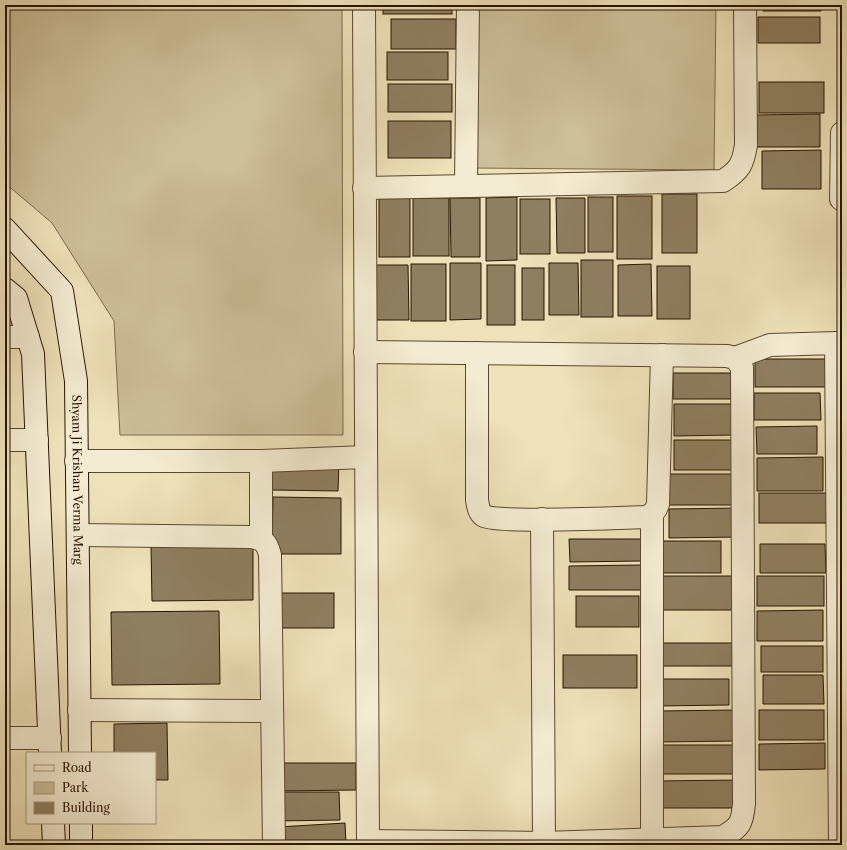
<svg xmlns="http://www.w3.org/2000/svg" width="847" height="850" viewBox="0 0 847 850" font-family="'Libre Caslon Text',serif">
<style>
.green{fill:#ccbf9a;stroke:#7a6a4d}
.building{fill:#8e7f61;stroke:#271400}
.lines{fill:none;stroke-linecap:round;stroke-linejoin:round}
.street-casing{stroke:#59482e;stroke-width:24}
.secondary-casing{stroke:#271400;stroke-width:24}
.street{stroke:#f4ecd2;stroke-width:22}
.secondary{stroke:#f4ecd2;stroke-width:22}
.labels{text-anchor:middle;stroke-width:4;stroke-linejoin:round;paint-order:stroke}
.street-label{font-size:12px;fill:#271400;stroke:#f4ecd2}
</style>
<rect width="100%" height="100%" fill="#eee2ba"/>
<filter id="stains"><feTurbulence type="fractalNoise" baseFrequency=".005" numOctaves="4"/><feColorMatrix values="0 0 0 0 .2 0 0 0 0 .09 0 0 0 0 .02 0 0 0 .5 -.17"/></filter>
<radialGradient id="worn" r=".72"><stop offset=".6" stop-color="#630" stop-opacity="0"/><stop offset="1" stop-color="#630" stop-opacity=".3"/></radialGradient>
<g class="green">
<polygon points="5,5 342,5 343,435 120,435 114,321 52,223 5,183"/>
<polygon points="473,5 716,5 714,170 471,168"/>
</g>
<g class="building">
<rect x="383" y="5" width="69" height="9"/>
<polygon points="762,5 821,5 821,11 763,11"/>
<rect x="758" y="17" width="62" height="26"/>
<rect x="391" y="19" width="65" height="30"/>
<rect x="387" y="52" width="61" height="28"/>
<rect x="759" y="82" width="65" height="31"/>
<rect x="388" y="84" width="64" height="28"/>
<polygon points="820,114 820,147 756,147 756,115"/>
<rect x="388" y="121" width="63" height="37"/>
<polygon points="821,150 821,189 762,189 762,151"/>
<rect x="662" y="194" width="35" height="59"/>
<rect x="617" y="196" width="35" height="63"/>
<polygon points="517,197 517,260 486,261 486,198"/>
<rect x="588" y="197" width="25" height="55"/>
<rect x="379" y="198" width="31" height="59"/>
<rect x="413" y="198" width="36" height="58"/>
<polygon points="450,198 480,198 480,257 451,257"/>
<polygon points="556,198 585,198 585,253 557,253"/>
<rect x="520" y="199" width="30" height="55"/>
<rect x="581" y="260" width="32" height="57"/>
<polygon points="450,263 481,263 481,319 450,320"/>
<polygon points="549,263 578,263 579,315 549,315"/>
<rect x="411" y="264" width="35" height="57"/>
<polygon points="651,264 652,316 618,316 618,265"/>
<polygon points="376,265 408,265 409,320 376,320"/>
<rect x="487" y="265" width="28" height="60"/>
<rect x="657" y="266" width="33" height="53"/>
<rect x="522" y="268" width="22" height="52"/>
<rect x="755" y="359" width="74" height="28"/>
<rect x="673" y="373" width="58" height="26"/>
<polygon points="754,393 820,393 821,420 754,420"/>
<polygon points="674,404 733,404 734,435 674,436"/>
<polygon points="817,426 817,454 757,454 756,427"/>
<rect x="674" y="440" width="64" height="30"/>
<polygon points="823,457 823,491 757,491 757,458"/>
<polygon points="272,461 339,463 338,491 272,490"/>
<rect x="667" y="474" width="72" height="31"/>
<rect x="759" y="493" width="69" height="30"/>
<polygon points="273,497 341,498 341,554 272,554"/>
<polygon points="740,508 740,537 669,538 669,509"/>
<polygon points="569,539 641,539 641,561 570,562"/>
<rect x="659" y="541" width="62" height="32"/>
<polygon points="760,544 825,544 826,573 760,573"/>
<polygon points="253,545 253,600 152,601 151,546"/>
<polygon points="641,565 641,590 569,590 569,566"/>
<polygon points="657,576 739,576 740,610 657,610"/>
<rect x="757" y="576" width="67" height="30"/>
<rect x="281" y="593" width="53" height="35"/>
<rect x="576" y="596" width="63" height="31"/>
<polygon points="823,610 823,641 757,641 757,611"/>
<polygon points="219,611 220,684 112,685 111,612"/>
<rect x="660" y="643" width="81" height="23"/>
<rect x="761" y="646" width="62" height="26"/>
<rect x="563" y="655" width="74" height="33"/>
<polygon points="763,675 823,675 824,704 763,704"/>
<polygon points="657,679 729,679 729,705 657,706"/>
<polygon points="737,710 737,741 658,742 658,711"/>
<rect x="759" y="710" width="65" height="30"/>
<polygon points="167,723 168,780 155,780 155,753 114,753 114,724"/>
<polygon points="825,743 825,769 759,770 759,744"/>
<rect x="657" y="745" width="84" height="29"/>
<polygon points="276,763 356,763 356,790 277,791"/>
<polygon points="741,780 741,808 655,808 655,781"/>
<polygon points="276,792 339,792 340,820 276,821"/>
<polygon points="345,823 346,845 279,845 278,827"/>
</g>
<g class="lines">
<g class="street-casing">
<g id="street">
<polyline points="364,5 368,845"/>
<polyline points="466,186 468,5"/>
<path d="M364,188L723,181C740,170 743,164 746,145L745,5"/>
<polyline points="841,199 842,133"/>
<polyline points="5,337 28,337"/>
<path d="M365,352L727,356L735,358L742,367L744,804C742,824 740,827 723,837L544,843L368,841"/>
<path d="M477,353V500C478,506 479,513 484,516C494,523 625,518 646,517C653,514 656,511 658,504L662,355"/>
<polyline points="735,358 770,345 836,343 840,845"/>
<polyline points="5,440 37,440"/>
<polyline points="76,461 261,461 366,457"/>
<polyline points="261,461 261,539"/>
<polyline points="542,519 544,843"/>
<path d="M78,535L250,537C263,539 267,542 270,555L274,845"/>
<polyline points="79,710 272,711"/>
<polyline points="5,738 50,738"/>
<polyline points="652,839 652,515"/>
</g>
</g>
<g class="secondary-casing">
<g id="secondary">
<path id="s1" d="M5,229L62,291L76,381L80,753"/>
<polyline points="5,289 16,298 33,354 50,753"/>
<polyline points="53,823 54,845"/>
<polyline points="81,823 81,845"/>
</g>
</g>
<use href="#street" class="street"/>
<use href="#secondary" class="secondary"/>
</g>
<g class="labels">
<g class="street-label">
<text dy="4" stroke="none"><textPath href="#s1" startOffset="274">Shyam Ji Krishan Verma Marg</textPath></text>
</g>
</g>
<rect width="847" height="850" fill="none" stroke="#eee2ba" stroke-width="20"/>
<rect x="6" y="6" width="835" height="838" fill="none" stroke="#271400" stroke-width="2"/>
<rect x="10" y="10" width="827" height="830" fill="none" stroke="#271400"/>
<rect x="26" y="752" width="130" height="72" fill="#f4ecd2" stroke="#a2967e"/>
<rect x="34" y="765" width="20" height="6" fill="#f4ecd2" stroke="#a2967e"/>
<text x="62" y="772" font-size="12" fill="#271400">Road</text>
<rect x="34" y="782" width="20" height="12" fill="#ccbf9a" stroke="#a2967e"/>
<text x="62" y="792" font-size="12" fill="#271400">Park</text>
<rect x="34" y="802" width="20" height="12" fill="#8e7f61" stroke="#a2967e"/>
<text x="62" y="812" font-size="12" fill="#271400">Building</text>
<rect width="100%" height="100%" filter="url(#stains)"/>
<rect width="100%" height="100%" fill="url(#worn)"/>
</svg>
